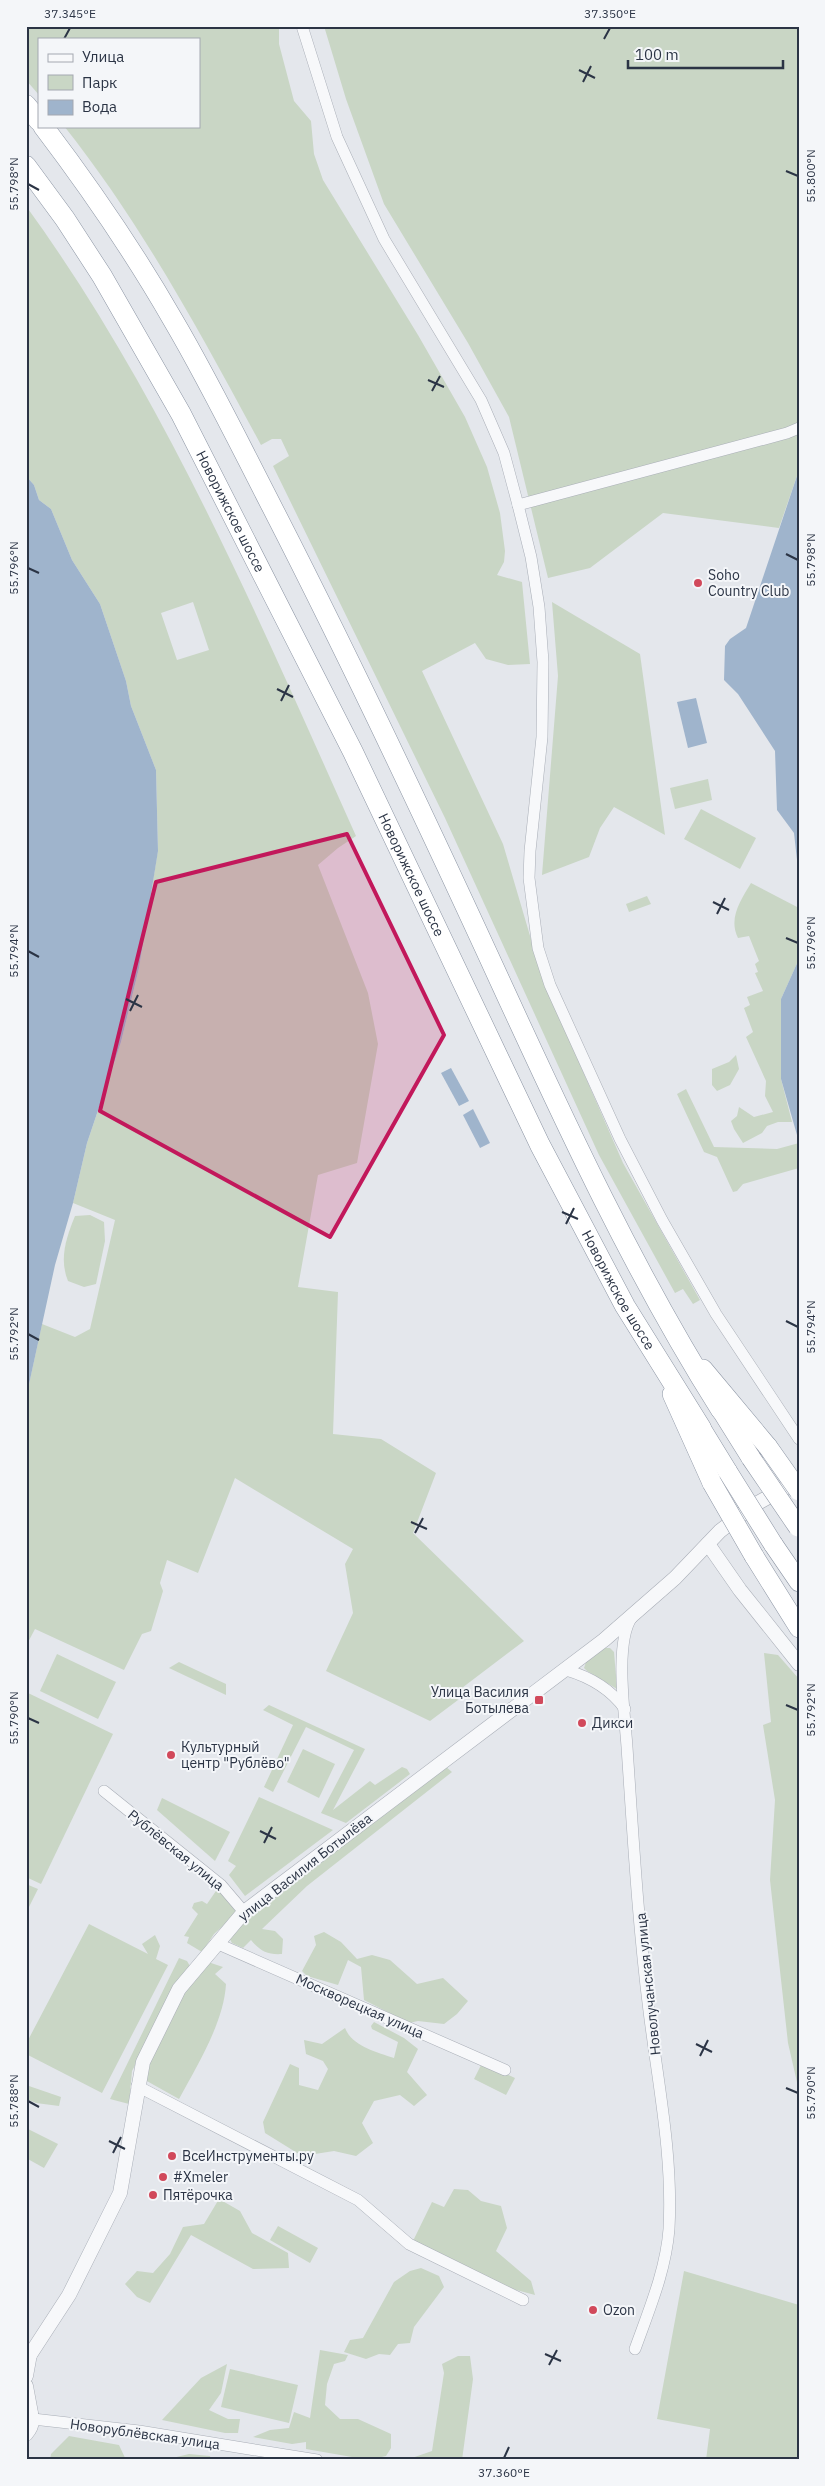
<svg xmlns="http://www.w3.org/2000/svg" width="825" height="2486" viewBox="0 0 825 2486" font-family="'IBM Plex Sans',sans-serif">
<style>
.green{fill:#c9d6c5;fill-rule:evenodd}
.water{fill:#9fb4cc}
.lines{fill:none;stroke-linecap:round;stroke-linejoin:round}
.minor-casing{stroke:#a9aeb7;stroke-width:12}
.tertiary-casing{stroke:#a9aeb7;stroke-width:15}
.trunk-casing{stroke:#8b94a3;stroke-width:20}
.motorway-casing{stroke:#8b94a3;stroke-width:21}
.minor{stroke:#f7f8fa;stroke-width:11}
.tertiary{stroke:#f7f8fa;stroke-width:14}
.trunk{stroke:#fff;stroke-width:19}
.motorway{stroke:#fff;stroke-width:20}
.trunk-bridge-casing{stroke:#8b94a3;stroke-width:20;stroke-linecap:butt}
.trunk-bridge{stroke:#fff;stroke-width:19}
.marked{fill:#c2185b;fill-opacity:0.2;stroke:#c2185b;stroke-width:4;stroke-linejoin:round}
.ticks{fill:none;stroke:#2b3445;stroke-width:2}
.poi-dot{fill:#d1495b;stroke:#f4f6f9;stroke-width:2}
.labels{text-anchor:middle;stroke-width:4;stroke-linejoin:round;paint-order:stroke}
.street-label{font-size:14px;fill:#2b3445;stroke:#f4f6f9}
.poi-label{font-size:14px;fill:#2b3445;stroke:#f4f6f9;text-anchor:start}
.neatline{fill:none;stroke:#2b3445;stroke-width:2}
.ticks-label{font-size:12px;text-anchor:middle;fill:#2b3445}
</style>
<rect width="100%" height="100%" fill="#e4e7ec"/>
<g class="green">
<path d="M26,26H279V44L294,101L311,121L314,154L323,180L418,335L465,417L487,467L500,513L505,551L504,562L497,575L522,582L530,664L508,665L486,659L475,643L422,671L503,844L543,980L623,1163L700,1300L693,1304L683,1289L675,1293L599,1155L445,818L273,466L289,456L281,439H272L261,445C202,336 142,224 64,126H199V39H39V95L26,80Z"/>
<polygon points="324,26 799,26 799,470 779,528 663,513 590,568 548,578 509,417 468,343 384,204 346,99"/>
<path d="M26,206C166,399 259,620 356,836L338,848L318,865L368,993L378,1044L357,1163L318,1175L298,1287L338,1292L333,1434L381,1439L436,1473L413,1533L524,1641L454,1694L458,1700L430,1721L326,1671L353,1613L345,1564L353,1549L235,1478L198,1573L167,1560L160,1583L163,1591L151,1631L142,1634L124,1670L35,1629L26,1646V1398L42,1324L75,1337L90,1329L115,1220L73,1203L87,1143L121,1042L139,968L158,850L156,770L131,706L126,681L100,604L72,560L51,509L39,500L34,485L26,476ZM193,602L209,650L177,660L161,613Z"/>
<polygon points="552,602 640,654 665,835 614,807 600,828 589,857 542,875 558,676"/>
<polygon points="708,779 712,800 675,809 670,788"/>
<polygon points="701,809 756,838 740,869 684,839"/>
<path d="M751,883L799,908V959L781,999V1079L792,1122H778L767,1126L762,1133L743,1143L734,1129L731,1121L737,1116L739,1107L754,1117L773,1112L765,1096L766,1081L746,1037L753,1032L744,1008L750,1005L747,997L763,991L755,973L758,972L755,964L759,961L749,936L738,938C728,918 741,900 751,883Z"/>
<polygon points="647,896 651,904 629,912 626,904"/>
<polygon points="736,1055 739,1069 730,1085 717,1091 712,1085 712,1069 729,1062"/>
<polygon points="686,1089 714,1147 777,1149 799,1143 799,1168 743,1184 737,1191 733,1192 717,1157 704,1152 677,1094"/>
<path d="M90,1215L104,1222L105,1241L96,1284L84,1287L68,1281C59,1259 66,1238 75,1216Z"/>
<polygon points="605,1648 610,1648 614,1652 617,1689 587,1671 584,1668 586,1662"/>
<polygon points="764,1653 778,1655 799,1679 799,2091 788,2043 770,1880 775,1800 763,1725 771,1722"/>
<polygon points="57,1654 116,1682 98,1719 40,1691"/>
<polygon points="179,1662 226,1684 226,1695 169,1668"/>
<polygon points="26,1692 113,1734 41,1884 26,1877"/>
<polygon points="269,1705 365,1749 333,1810 370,1781 375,1785 402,1767 407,1769 410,1774 346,1823 321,1813 354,1750 306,1727 273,1792 264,1787 293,1725 263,1710"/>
<polygon points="303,1749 335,1764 319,1798 287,1782"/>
<path d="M445,1766L452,1772L307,1886L262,1929L275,1931L283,1939L282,1954C268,1955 260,1951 251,1940L243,1948L232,1943L228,1936L240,1922Z"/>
<polygon points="259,1797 333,1830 245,1896 229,1875 236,1866 228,1861"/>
<polygon points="162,1798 230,1832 215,1861 157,1810"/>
<polygon points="26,1884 38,1889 26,1913"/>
<polygon points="218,1888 239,1911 214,1934 202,1952 187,1943 189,1937 184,1936 198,1914 192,1908 194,1903 202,1901 207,1904"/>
<polygon points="89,1924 148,1954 142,1944 155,1935 160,1946 156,1959 168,1965 102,2093 26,2054 26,2044"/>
<polygon points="324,1932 341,1942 357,1959 372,1955 390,1960 417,1984 443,1978 468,2001 457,2014 444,2024 418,2021 409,2023 364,2000 361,1967 348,1960 338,1985 307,1976 302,1971 316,1945 314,1936"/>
<polygon points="179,1958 187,1961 191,1968 176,1988 132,2071 129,2104 110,2099"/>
<path d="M208,1962L223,1967L215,1974L226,1984C224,2022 197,2066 179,2099L145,2080C149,2041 184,1992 208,1962Z"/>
<path d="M374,2022L404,2038L418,2049L407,2072L427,2095L414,2106L400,2095L374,2101L362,2123L373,2143L356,2156L334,2151L302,2156L265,2133L263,2122L290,2064L299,2068V2085L318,2090L328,2069L323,2061L306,2054L304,2040L322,2044L345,2028C352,2046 376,2052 394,2058L398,2042L372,2029L371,2026Z"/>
<polygon points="482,2063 515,2078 506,2095 474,2079"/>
<polygon points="26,2085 61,2097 59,2106 36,2103 26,2099"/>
<polygon points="26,2128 58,2144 44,2168 26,2158"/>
<polygon points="454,2189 468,2190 481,2201 501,2206 507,2228 496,2251 531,2281 535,2295 509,2288 413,2241 432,2202 444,2207"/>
<polygon points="219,2199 240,2211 252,2233 288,2253 289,2268 253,2269 191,2235 150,2303 137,2297 125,2284 137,2271 153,2273 170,2254 183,2227 204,2224"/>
<polygon points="278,2226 318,2248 310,2263 270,2240"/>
<polygon points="421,2268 439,2276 444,2287 414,2327 410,2343 398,2344 390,2355 379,2354 366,2359 344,2352 350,2340 363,2338 394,2282 410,2271"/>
<polygon points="684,2271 799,2305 799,2460 706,2460 710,2429 657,2419"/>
<polygon points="320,2350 348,2355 345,2361 334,2364 327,2384 325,2405 340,2419 358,2419 391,2434 391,2448 386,2456 369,2460 306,2449 306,2442 292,2444 253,2437 270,2430 289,2428 294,2412 310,2418"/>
<polygon points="458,2356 470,2356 473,2379 462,2460 406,2460 432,2451 444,2373 442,2364"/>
<polygon points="227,2364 221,2393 209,2410 228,2419 240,2419 238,2433 225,2433 162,2420 201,2378"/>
<polygon points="230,2369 298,2385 289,2423 221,2407"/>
<polygon points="69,2436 119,2445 126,2460 50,2460 51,2454"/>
<polygon points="189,2454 210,2456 211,2460 164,2460"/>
</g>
<g class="water">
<polygon points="799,470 799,878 794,833 777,810 775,751 738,694 724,680 725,646 730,639 746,628"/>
<polygon points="26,476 34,485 39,500 51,509 72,560 100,604 126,681 131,706 156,770 158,851 139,968 121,1042 87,1143 73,1203 55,1265 26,1398"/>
<polygon points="696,698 707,743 688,748 677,702"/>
<polygon points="799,959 799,1142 781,1079 781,999"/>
<polygon points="451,1068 469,1101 459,1106 441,1073"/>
<polygon points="473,1109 490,1143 480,1148 463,1115"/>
</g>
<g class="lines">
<g class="minor-casing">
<g id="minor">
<polyline points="302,26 337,137 384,239 481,400 504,453 518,505 531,557 539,607 543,662 542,737 530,851 529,878 538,948 550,985 620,1139 662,1220 716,1314 799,1439"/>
<polyline points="518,505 787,433 799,428"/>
<path d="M632,1617C614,1642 625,1716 627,1747C633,1835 638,1924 649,2011C658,2084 673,2155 669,2229C666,2270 649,2310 635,2349"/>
<path d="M566,1670C590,1677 610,1688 625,1709"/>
<polyline points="104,1791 221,1885 244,1912"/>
<polyline points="216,1943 505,2070"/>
<polyline points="137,2086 358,2200 409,2244 523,2300"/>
<polyline points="33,2419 139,2431 317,2460"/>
</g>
</g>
<g class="tertiary-casing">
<g id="tertiary">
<polyline points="708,1544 740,1590 799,1664"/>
<polyline points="26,2361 69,2295 120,2193 143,2062 179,1989 244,1912 604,1640 675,1578 720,1531 754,1505 799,1480"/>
<polyline points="26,2376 30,2354"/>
<polyline points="26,2386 31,2413"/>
<path d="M26,2406C34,2415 34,2425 26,2434"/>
</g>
</g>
<g class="trunk-casing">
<g id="trunk">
<polyline points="703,1369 768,1447"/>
<polyline points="672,1394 712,1483"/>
<polyline points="721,1410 751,1458"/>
<polyline points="701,1428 728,1472"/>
<polyline points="773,1544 799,1582"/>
<polyline points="754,1556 799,1628"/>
</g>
</g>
<g class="motorway-casing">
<g id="motorway">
<polyline points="26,105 39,121"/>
<path d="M43,126C90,188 134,252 173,320C209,381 240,445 272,507C352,663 427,822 500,981C567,1127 635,1274 721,1410"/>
<path id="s1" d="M26,166L65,219L102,276L181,414L353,752L540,1145L625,1306L701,1428"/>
</g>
</g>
<use href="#minor" class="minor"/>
<use href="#tertiary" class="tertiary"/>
<use href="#trunk" class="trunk"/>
<use href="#motorway" class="motorway"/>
<g class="trunk-bridge-casing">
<g id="trunk-bridge">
<polyline points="768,1447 799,1491"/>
<polyline points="751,1458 798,1527"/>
<polyline points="728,1472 773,1544"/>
<polyline points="712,1483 754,1556"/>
</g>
</g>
<use href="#trunk-bridge" class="trunk-bridge"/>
</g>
<path class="marked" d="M347,834L444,1035L330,1237L100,1111L156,882Z"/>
<path class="ticks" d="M64,39L70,28M604,39L610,28M579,70L595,78M583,82L591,66M786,171L798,176M28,184L39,190M428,380L444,387M432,391L440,376M786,554L798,560M28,568L39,573M277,689L293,697M281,701L289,685M713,902L729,910M717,914L725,898M786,938L798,943M28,951L39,957M126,999L142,1007M130,1011L138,995M562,1212L578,1219M566,1224L574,1208M786,1321L798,1327M28,1334L39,1340M411,1522L427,1529M415,1533L423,1518M786,1705L798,1710M28,1718L39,1723M260,1831L276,1839M264,1843L272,1827M696,2044L712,2052M700,2056L708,2040M786,2088L798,2093M28,2101L39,2107M109,2141L125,2149M113,2153L121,2137M545,2354L561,2361M549,2365L557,2350M504,2458L509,2447"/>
<g class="poi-dot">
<circle cx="698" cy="583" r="5"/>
<rect x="534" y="1695" width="10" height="10" rx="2.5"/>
<circle cx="582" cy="1723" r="5"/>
<circle cx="171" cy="1755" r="5"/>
<circle cx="172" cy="2156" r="5"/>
<circle cx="163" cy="2177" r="5"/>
<circle cx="153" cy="2195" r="5"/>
<circle cx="593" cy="2310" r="5"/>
</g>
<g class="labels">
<g class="street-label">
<text dy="5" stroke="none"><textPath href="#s1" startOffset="402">Новорижское шоссе</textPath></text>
<text dy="5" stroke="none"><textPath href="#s1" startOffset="808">Новорижское шоссе</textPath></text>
<text dy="5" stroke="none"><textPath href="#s1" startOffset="1272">Новорижское шоссе</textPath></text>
<text transform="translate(176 1850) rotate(39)" y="5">Рублёвская улица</text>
<text transform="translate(305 1867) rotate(-38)" y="5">улица Василия Ботылёва</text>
<text transform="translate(648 1984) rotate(-96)" y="5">Новолучанская улица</text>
<text transform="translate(360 2006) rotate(24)" y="5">Москворецкая улица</text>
<text transform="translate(145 2434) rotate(8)" y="5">Новорублёвская улица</text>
</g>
<g class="poi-label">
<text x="708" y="580">Soho<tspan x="708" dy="16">Country Club</tspan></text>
<text x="529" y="1697" text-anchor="end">Улица Василия<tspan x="529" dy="16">Ботылева</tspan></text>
<text x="592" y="1728">Дикси</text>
<text x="181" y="1752">Культурный<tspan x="181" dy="16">центр "Рублёво"</tspan></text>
<text x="182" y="2161">ВсеИнструменты.ру</text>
<text x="173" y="2182">#Xmeler</text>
<text x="163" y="2200">Пятёрочка</text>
<text x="603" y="2315">Ozon</text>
</g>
</g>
<rect width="825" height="2486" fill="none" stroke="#f4f6f9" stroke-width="55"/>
<rect x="38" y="38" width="162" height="90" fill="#f4f6f9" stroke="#a4a8b1"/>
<rect x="48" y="54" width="25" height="8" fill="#f7f8fa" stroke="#a4a8b1"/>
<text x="82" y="62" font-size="15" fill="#2b3445">Улица</text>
<rect x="48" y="75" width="25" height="15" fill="#c9d6c5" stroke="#a4a8b1"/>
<text x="82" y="88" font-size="15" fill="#2b3445">Парк</text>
<rect x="48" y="100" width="25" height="15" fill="#9fb4cc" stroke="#a4a8b1"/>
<text x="82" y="112" font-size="15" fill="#2b3445">Вода</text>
<path d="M628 60v8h155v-8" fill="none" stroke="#2b3445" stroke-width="2.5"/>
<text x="635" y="60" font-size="15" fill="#2b3445" stroke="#f4f6f9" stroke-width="4" paint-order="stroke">100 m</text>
<rect x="28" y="28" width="770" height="2430" class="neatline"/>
<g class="ticks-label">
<text x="70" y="18">37.345°E</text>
<text x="610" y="18">37.350°E</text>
<text transform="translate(811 176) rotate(-90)" y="4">55.800°N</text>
<text transform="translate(14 184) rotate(-90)" y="4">55.798°N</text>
<text transform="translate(811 560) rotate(-90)" y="4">55.798°N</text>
<text transform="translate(14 568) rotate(-90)" y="4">55.796°N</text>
<text transform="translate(811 943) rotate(-90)" y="4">55.796°N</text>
<text transform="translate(14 951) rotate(-90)" y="4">55.794°N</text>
<text transform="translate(811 1327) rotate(-90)" y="4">55.794°N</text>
<text transform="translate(14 1334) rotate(-90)" y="4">55.792°N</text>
<text transform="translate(811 1710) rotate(-90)" y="4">55.792°N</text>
<text transform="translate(14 1718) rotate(-90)" y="4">55.790°N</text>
<text transform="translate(811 2093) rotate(-90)" y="4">55.790°N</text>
<text transform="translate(14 2101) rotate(-90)" y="4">55.788°N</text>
<text x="504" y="2477">37.360°E</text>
</g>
</svg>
